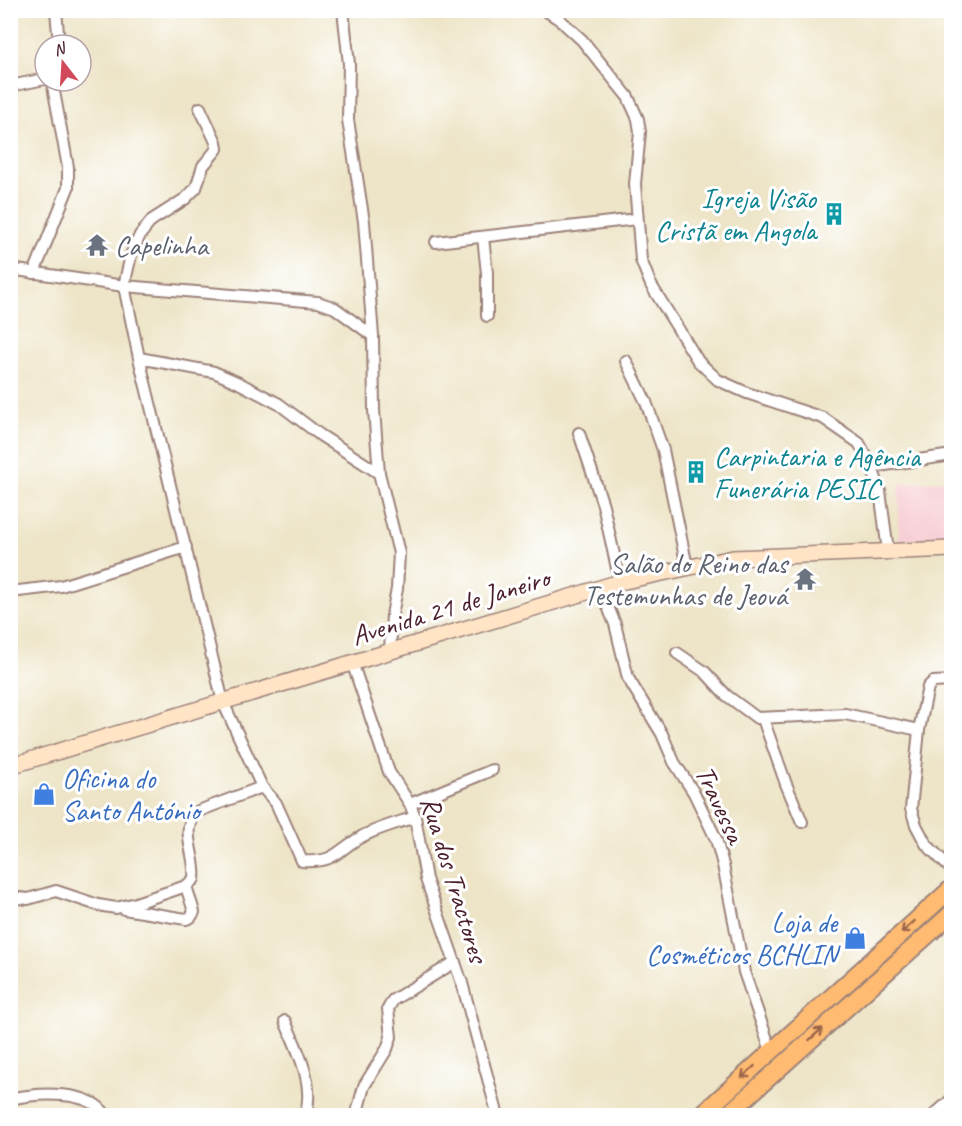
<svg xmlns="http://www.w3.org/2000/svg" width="962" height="1126" viewBox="0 0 962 1126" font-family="Caveat,sans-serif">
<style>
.built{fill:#f7cfd5}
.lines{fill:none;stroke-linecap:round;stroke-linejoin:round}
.street-casing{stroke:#9c827a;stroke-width:14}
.secondary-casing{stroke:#9c827a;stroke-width:18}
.primary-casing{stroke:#9c827a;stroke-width:20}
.street{stroke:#fff;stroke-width:10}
.secondary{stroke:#ffe4c6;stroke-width:15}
.primary{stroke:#ffbb71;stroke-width:16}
.oneway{stroke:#9b654a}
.labels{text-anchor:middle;stroke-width:6;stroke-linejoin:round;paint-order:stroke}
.culture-label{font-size:28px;fill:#0d838f;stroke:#fff;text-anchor:end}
.worship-label{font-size:28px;fill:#5b616d;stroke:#fff;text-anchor:start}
.street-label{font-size:28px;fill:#4a1f2b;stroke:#fff}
.shop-label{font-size:28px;fill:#366cbe;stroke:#fff;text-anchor:start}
</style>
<rect width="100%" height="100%" fill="#fff"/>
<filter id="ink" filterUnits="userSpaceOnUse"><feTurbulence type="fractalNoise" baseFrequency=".0167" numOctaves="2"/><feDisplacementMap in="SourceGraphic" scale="12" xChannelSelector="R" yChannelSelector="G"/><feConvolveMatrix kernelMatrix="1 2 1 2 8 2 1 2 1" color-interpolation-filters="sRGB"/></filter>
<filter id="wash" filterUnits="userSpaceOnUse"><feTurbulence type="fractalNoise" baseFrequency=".008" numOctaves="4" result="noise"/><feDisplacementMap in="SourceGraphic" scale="24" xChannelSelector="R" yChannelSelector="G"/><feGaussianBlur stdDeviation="1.35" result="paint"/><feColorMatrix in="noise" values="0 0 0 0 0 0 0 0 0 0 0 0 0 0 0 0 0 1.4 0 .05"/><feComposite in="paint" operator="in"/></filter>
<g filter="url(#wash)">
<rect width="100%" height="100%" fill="#eee5c8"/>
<polygon class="built" points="951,480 951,535 937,535 936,540 899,541 899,484"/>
</g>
<g filter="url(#ink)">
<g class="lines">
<g class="street-casing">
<g id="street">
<polyline points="56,10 59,45"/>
<polyline points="343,10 349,64 348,120 364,222 373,336 374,410 379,473 399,553 397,589 392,615 390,651"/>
<polyline points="545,10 559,19 582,40 628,97 638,119 640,132 635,184 641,260 651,285 698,361 718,380 747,393 823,418 859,443 872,467 880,491 888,551"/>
<polyline points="10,86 45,79"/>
<path d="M200,108L216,142L217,149L203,166L196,188L185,199L152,220L140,235L131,255L124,286L139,358L223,702L262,787L276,803L302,861C336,863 336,851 361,837C378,828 397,823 415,817"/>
<polyline points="483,237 487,273 487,316"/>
<polyline points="436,242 637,219"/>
<polyline points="10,269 124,286 318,302 335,308 373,336"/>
<polyline points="34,273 68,188 68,167 52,81"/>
<polyline points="139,358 214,372 239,383 279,404 320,435 379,473"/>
<polyline points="626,361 646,402 663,450 687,567"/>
<polyline points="579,433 603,505 620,582"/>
<polyline points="872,467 952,455"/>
<polyline points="600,587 615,624 628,678 662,734 674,762 694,793 716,839 723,865 744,972 771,1051"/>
<polyline points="10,592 61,586 186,547"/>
<polyline points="677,653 705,672 726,695 757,718 845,714 919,730"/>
<polyline points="352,662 389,772 410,804 415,817 426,879 462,983 498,1116"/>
<polyline points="952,681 933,682 928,687 919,730 911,809 916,825 926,844 952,870"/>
<polyline points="763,719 786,784 802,822"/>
<polyline points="410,804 492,770"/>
<path d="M10,897L28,899L56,891L98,905L116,908L136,903L186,886L194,879C197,856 179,830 196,812L262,787"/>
<polyline points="124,909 186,919 191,917 194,912 186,886"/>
<path d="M285,1021C297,1050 316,1084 305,1116"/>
<path d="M10,1099C37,1093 91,1089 106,1116"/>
<polyline points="356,1116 364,1086 387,1049 391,1037 388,1009 393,1000 455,962"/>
<polyline points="933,1116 952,1099"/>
</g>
</g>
<g class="secondary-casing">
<polyline id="secondary" points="10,766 620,582 733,558 952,549"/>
</g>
<g class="primary-casing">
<g id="primary">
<polyline points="700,1116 952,888"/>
<polyline points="726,1116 952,913"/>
</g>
</g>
<use href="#street" class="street"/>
<use href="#secondary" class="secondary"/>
<use href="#primary" class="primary"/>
</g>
<defs><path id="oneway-shaft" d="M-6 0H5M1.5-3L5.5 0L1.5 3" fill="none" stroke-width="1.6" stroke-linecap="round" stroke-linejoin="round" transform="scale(1.5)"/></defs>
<g class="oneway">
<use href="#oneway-shaft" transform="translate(908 927) rotate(138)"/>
<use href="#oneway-shaft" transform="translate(816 1034) rotate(-42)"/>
<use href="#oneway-shaft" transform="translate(748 1072) rotate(138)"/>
</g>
</g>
<defs>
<g id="building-bare" transform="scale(1.8)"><path d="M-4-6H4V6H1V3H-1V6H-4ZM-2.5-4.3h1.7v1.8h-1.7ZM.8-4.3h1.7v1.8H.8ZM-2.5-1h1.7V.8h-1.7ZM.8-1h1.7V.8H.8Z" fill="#0f9aa8" stroke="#fff" stroke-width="2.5" paint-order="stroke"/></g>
<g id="temple-bare" transform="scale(1.8)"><path d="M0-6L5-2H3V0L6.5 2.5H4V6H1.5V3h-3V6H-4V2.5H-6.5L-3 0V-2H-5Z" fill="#6b7280" stroke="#fff" stroke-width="2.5" paint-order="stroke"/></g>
<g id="shop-bare" transform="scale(1.8)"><path d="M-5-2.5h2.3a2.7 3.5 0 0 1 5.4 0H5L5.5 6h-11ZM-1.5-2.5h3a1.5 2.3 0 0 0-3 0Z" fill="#3f7fe0" stroke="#fff" stroke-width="2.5" paint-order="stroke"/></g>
</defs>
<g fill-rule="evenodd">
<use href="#building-bare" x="834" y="214"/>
<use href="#temple-bare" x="97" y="245"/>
<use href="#building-bare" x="696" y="472"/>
<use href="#temple-bare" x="805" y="579"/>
<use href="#shop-bare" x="44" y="794"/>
<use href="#shop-bare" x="855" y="938"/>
</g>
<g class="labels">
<g class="culture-label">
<text x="816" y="208">Igreja Visão<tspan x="816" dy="32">Cristã em Angola</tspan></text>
<text x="714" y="466" text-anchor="start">Carpintaria e Agência<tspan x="714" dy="32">Funerária PESIC</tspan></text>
</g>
<g class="worship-label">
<text x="115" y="255">Capelinha</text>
<text x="787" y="573" text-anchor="end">Salão do Reino das<tspan x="787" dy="32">Testemunhas de Jeová</tspan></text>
</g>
<g class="street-label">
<text transform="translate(450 606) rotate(-17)" y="10">Avenida 21 de Janeiro</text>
<text transform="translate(721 804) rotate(65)" y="10">Travessa</text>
<text transform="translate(455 879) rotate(73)" y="10">Rua dos Tractores</text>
</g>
<g class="shop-label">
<text x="62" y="788">Oficina do<tspan x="62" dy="32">Santo António</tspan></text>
<text x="837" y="932" text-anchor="end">Loja de<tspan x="837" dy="32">Cosméticos BCHLIN</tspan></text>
</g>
</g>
<rect width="962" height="1126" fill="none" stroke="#fff" stroke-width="36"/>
<g transform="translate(63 63) rotate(343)"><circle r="28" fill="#ffffff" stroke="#b7a5aa" stroke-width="1.5"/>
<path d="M0-4.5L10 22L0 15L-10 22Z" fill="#d1495b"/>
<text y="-9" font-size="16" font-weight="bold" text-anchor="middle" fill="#4a1f2b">N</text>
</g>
</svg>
